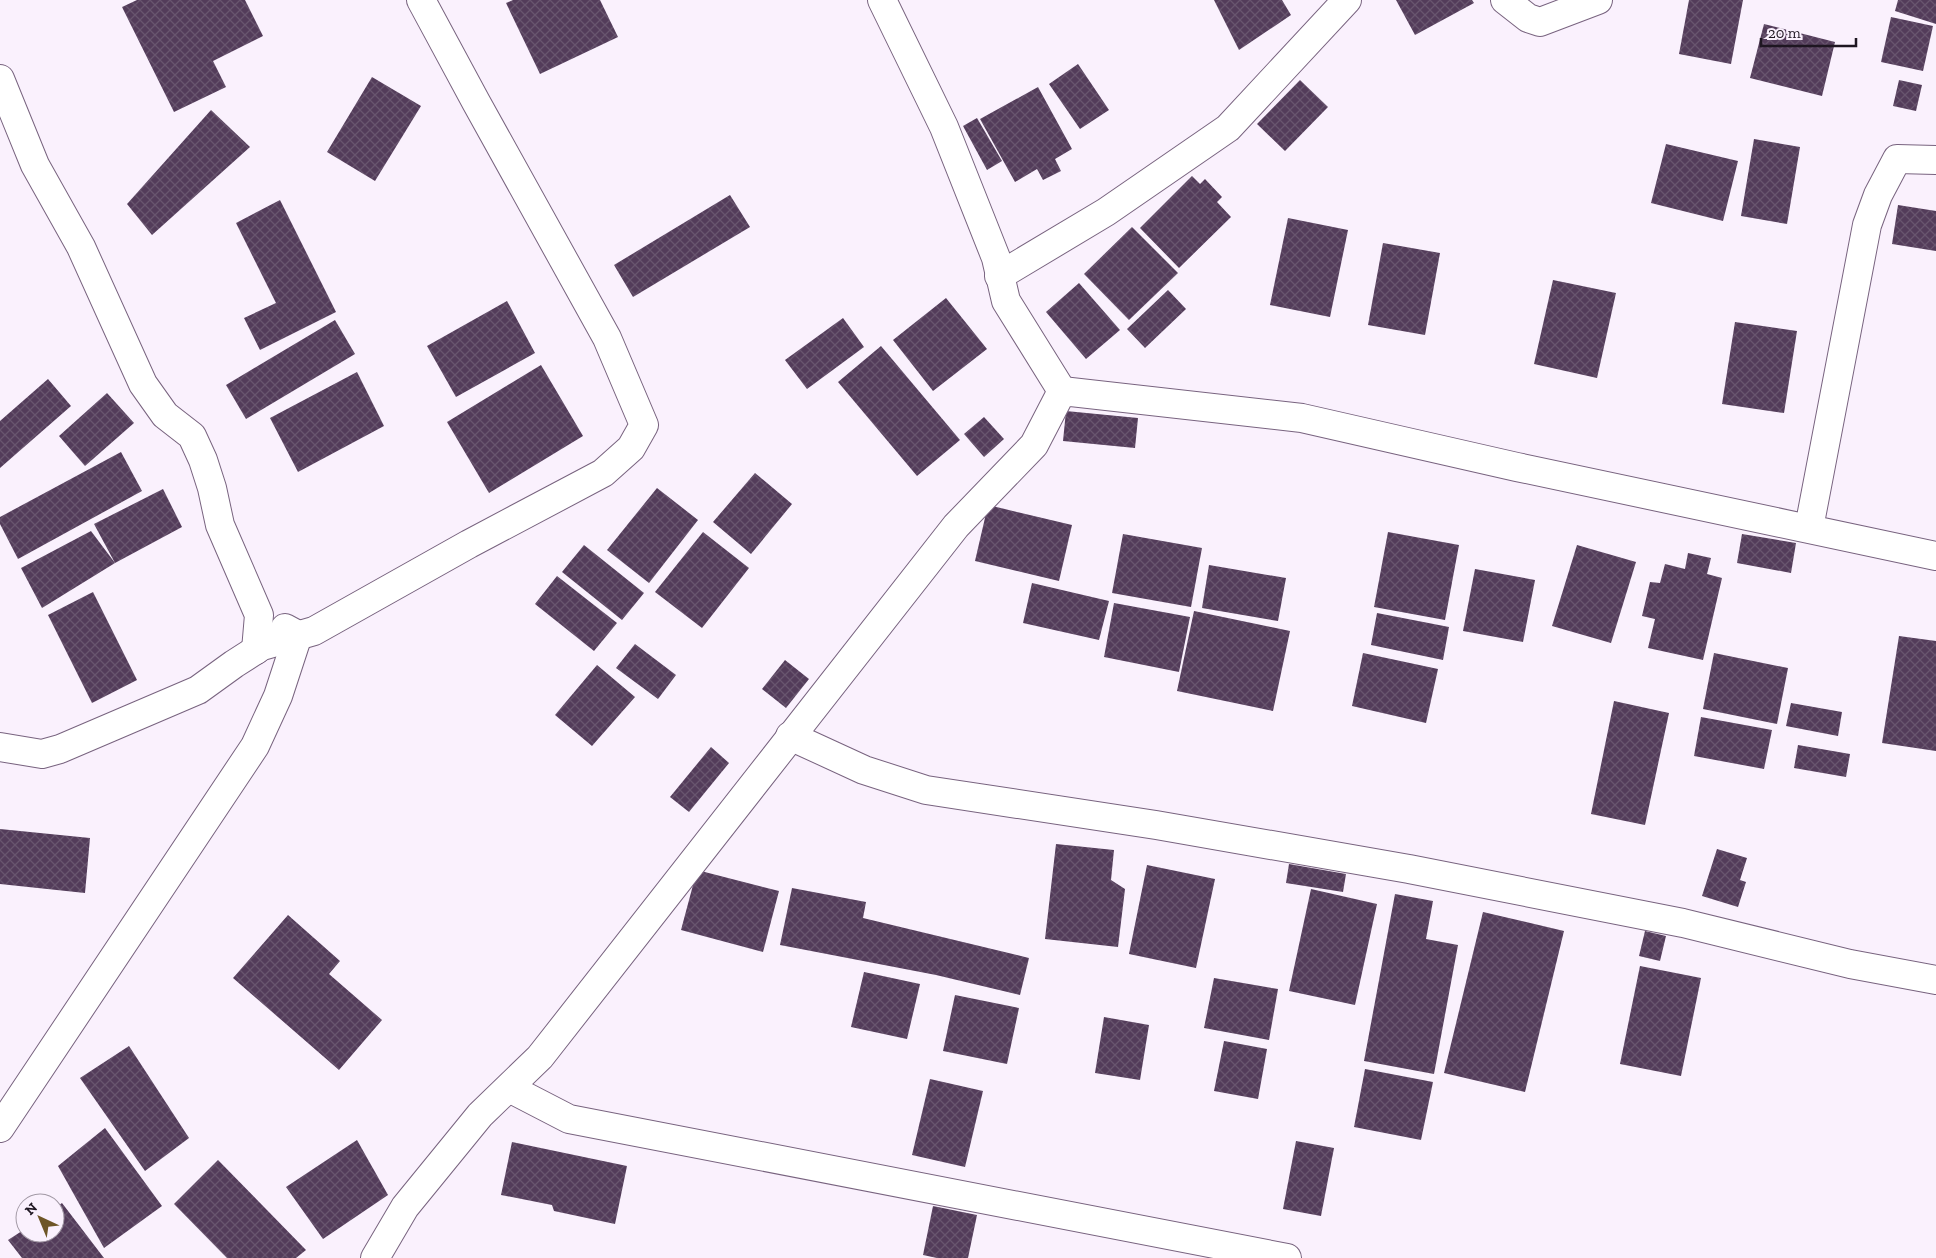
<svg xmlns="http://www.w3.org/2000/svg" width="1936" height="1258" viewBox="0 0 1936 1258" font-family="'Zilla Slab',serif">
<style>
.building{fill:url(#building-cross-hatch)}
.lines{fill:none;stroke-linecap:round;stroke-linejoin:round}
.street-casing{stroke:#78637f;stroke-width:30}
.street{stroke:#fff;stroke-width:28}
</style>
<defs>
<pattern id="building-cross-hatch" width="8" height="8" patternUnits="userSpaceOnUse" patternTransform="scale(1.25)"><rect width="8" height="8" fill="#533c5a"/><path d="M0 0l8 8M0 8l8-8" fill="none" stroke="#68556e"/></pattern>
</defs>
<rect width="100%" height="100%" fill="#faf1fd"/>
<g class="building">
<polygon points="137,0 245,0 263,36 213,61 226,87 174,112 122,7"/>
<polygon points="513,0 600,0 618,37 540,74 506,3"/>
<polygon points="1214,0 1282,0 1291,15 1239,50"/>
<polygon points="1396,0 1472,0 1474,3 1415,35"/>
<polygon points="1689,0 1743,0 1731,64 1679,54"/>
<polygon points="1898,0 1936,0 1936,24 1895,11"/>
<polygon points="1891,17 1933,26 1923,71 1881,62"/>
<polygon points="1764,24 1835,42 1822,96 1750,78"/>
<polygon points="1078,64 1109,110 1080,129 1049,84"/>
<polygon points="372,77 421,106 375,181 327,152"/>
<polygon points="1300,80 1328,107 1285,151 1257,124"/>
<polygon points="1899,80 1922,85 1916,111 1893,106"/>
<polygon points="1038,87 1072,149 1055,159 1061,171 1043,180 1037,169 1015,182 980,119"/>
<polygon points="211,110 250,147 152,235 127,204"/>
<polygon points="977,118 1002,161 987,170 963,126"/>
<polygon points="1754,139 1800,147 1787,224 1741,216"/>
<polygon points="1666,144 1738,161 1723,221 1651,203"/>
<polygon points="1192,176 1200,184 1205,179 1222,197 1217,202 1231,217 1179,268 1140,228"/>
<polygon points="730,195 750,227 633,297 614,265"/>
<polygon points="280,200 336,312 260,350 244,318 276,303 236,223"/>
<polygon points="1898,205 1936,211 1936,251 1892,244"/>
<polygon points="1288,218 1348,230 1330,317 1270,305"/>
<polygon points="1132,227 1178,273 1129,320 1084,274"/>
<polygon points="1383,243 1440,253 1425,335 1368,325"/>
<polygon points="1553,280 1616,293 1597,378 1534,364"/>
<polygon points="1079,283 1120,330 1086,359 1046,312"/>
<polygon points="1168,290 1186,309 1145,348 1127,329"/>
<polygon points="946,298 987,349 933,391 893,340"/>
<polygon points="507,301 535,353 456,397 427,346"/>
<polygon points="843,318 864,347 807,389 785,360"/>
<polygon points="335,320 355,354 246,419 226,385"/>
<polygon points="1735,322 1797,331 1784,413 1722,404"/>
<polygon points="881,346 960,440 917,476 838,382"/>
<polygon points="541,365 583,436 489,493 447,422"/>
<polygon points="357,372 384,426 298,472 270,418"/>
<polygon points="48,379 71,406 0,468 0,421"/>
<polygon points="107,393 134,423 85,466 59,436"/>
<polygon points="1066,411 1138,418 1135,448 1063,441"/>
<polygon points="984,417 1004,439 984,457 964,434"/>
<polygon points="121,452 142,491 18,559 0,524 0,517"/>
<polygon points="755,473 792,504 751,554 713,522"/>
<polygon points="657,488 698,520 649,583 607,550"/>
<polygon points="163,489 182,527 115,563 94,524"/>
<polygon points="988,505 1072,525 1059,581 975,561"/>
<polygon points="91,531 115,563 42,608 21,568"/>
<polygon points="703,532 749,568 702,628 655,592"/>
<polygon points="1388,532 1459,545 1445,620 1374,607"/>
<polygon points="1123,534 1202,548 1191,607 1112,593"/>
<polygon points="1742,534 1796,543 1791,573 1737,563"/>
<polygon points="584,545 644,593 622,620 562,572"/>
<polygon points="1577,545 1636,562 1611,643 1552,626"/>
<polygon points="1688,553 1711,558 1707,574 1722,578 1703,660 1648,648 1655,619 1642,616 1650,582 1660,583 1665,564 1685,569"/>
<polygon points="1209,565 1286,578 1278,621 1202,608"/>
<polygon points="1475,569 1535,580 1523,642 1463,631"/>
<polygon points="557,576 617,623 594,651 535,604"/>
<polygon points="1032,583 1109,601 1099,640 1023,623"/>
<polygon points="93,592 137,680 92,703 48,615"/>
<polygon points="1114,603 1190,617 1179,672 1104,657"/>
<polygon points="1194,611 1290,631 1273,711 1177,691"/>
<polygon points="1377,613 1449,627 1443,660 1371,645"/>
<polygon points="1899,636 1936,641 1936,751 1882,743"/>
<polygon points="635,644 676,675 658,699 616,668"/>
<polygon points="1363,653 1438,669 1426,723 1352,706"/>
<polygon points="1714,653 1788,668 1777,724 1703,709"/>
<polygon points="785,660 809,679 786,708 762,689"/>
<polygon points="597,665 635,697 592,746 555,715"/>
<polygon points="1614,701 1669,713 1645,825 1591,814"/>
<polygon points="1791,703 1842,712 1838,736 1786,726"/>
<polygon points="1701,717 1772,730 1764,769 1694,756"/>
<polygon points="1798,745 1850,754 1846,777 1794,768"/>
<polygon points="711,747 729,763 689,812 670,797"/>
<polygon points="0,829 90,838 85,893 0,884"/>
<polygon points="1056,844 1114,850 1111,880 1125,889 1118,947 1045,939"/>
<polygon points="1717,849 1747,858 1740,880 1746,882 1738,907 1702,896"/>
<polygon points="1289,864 1346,874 1343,892 1286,883"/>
<polygon points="1147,865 1215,879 1196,968 1129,954"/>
<polygon points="697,870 779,891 763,952 681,930"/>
<polygon points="792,888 866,902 863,918 1029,958 1020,995 936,975 780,945"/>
<polygon points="1311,889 1377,904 1355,1005 1289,991"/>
<polygon points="1395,894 1433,901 1426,939 1458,945 1434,1074 1364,1061"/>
<polygon points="1483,912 1564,931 1525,1092 1444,1073"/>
<polygon points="288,915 340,961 329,974 382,1020 339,1070 233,978"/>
<polygon points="1645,931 1666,936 1660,961 1639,956"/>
<polygon points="1640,966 1701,978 1681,1076 1620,1064"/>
<polygon points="864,972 920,984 907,1039 851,1027"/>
<polygon points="1214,978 1278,989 1269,1040 1204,1028"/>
<polygon points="955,995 1019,1008 1007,1064 943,1051"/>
<polygon points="1104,1017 1149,1025 1140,1080 1095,1073"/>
<polygon points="1224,1041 1267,1049 1258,1099 1214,1091"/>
<polygon points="129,1046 189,1138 145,1171 80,1078"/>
<polygon points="1365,1069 1433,1082 1421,1140 1354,1127"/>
<polygon points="930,1079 983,1091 965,1167 912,1155"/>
<polygon points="105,1128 162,1206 104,1248 58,1166"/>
<polygon points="357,1140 388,1195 323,1239 286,1187"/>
<polygon points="1296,1141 1334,1148 1321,1216 1283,1209"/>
<polygon points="512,1142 627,1166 615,1224 554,1211 552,1205 501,1195"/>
<polygon points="218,1160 306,1250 296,1258 227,1258 174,1204"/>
<polygon points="62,1203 104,1258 22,1258 8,1240 25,1229 25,1233 55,1233 55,1208"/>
<polygon points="933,1206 977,1215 968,1258 937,1258 923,1255"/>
</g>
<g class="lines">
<g class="street-casing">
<g id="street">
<polyline points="882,0 944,127 996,258 1006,301 1062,391"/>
<polyline points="1505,0 1528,18 1540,22 1598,0"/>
<polyline points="0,79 35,165 81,247 143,384 165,415 192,436 203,460 212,488 220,525 259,615 256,650"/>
<polyline points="999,276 1106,212 1228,128 1347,0"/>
<polyline points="1809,528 1867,225 1878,195 1897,159 1936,160"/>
<polyline points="790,736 864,770 926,790 1156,825 1409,869 1683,923 1850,964 1936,980"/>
<polyline points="0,747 42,754 60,749 198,690 234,664 262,646 314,631 469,544 603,473 631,448 644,425 607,338 476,102 421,0"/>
<polyline points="509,1088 569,1119 1287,1258"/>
<polyline points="0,1128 255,746 278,696 298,635 285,628"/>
<polyline points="375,1258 405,1207 480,1115 540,1057 956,526 1034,445 1062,391 1302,418 1517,467 1936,556"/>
</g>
</g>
<use href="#street" class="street"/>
</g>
<g transform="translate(40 1218) rotate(316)"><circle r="24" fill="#faf1fd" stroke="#a299a5"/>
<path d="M0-4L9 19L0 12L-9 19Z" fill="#6e5627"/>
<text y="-8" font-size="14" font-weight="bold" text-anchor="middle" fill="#1e1621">N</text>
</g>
<path d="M1761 38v8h95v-8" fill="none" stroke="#1e1621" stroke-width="2.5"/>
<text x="1768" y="38" font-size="15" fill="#1e1621" stroke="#faf1fd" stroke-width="4" paint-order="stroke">20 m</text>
</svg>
